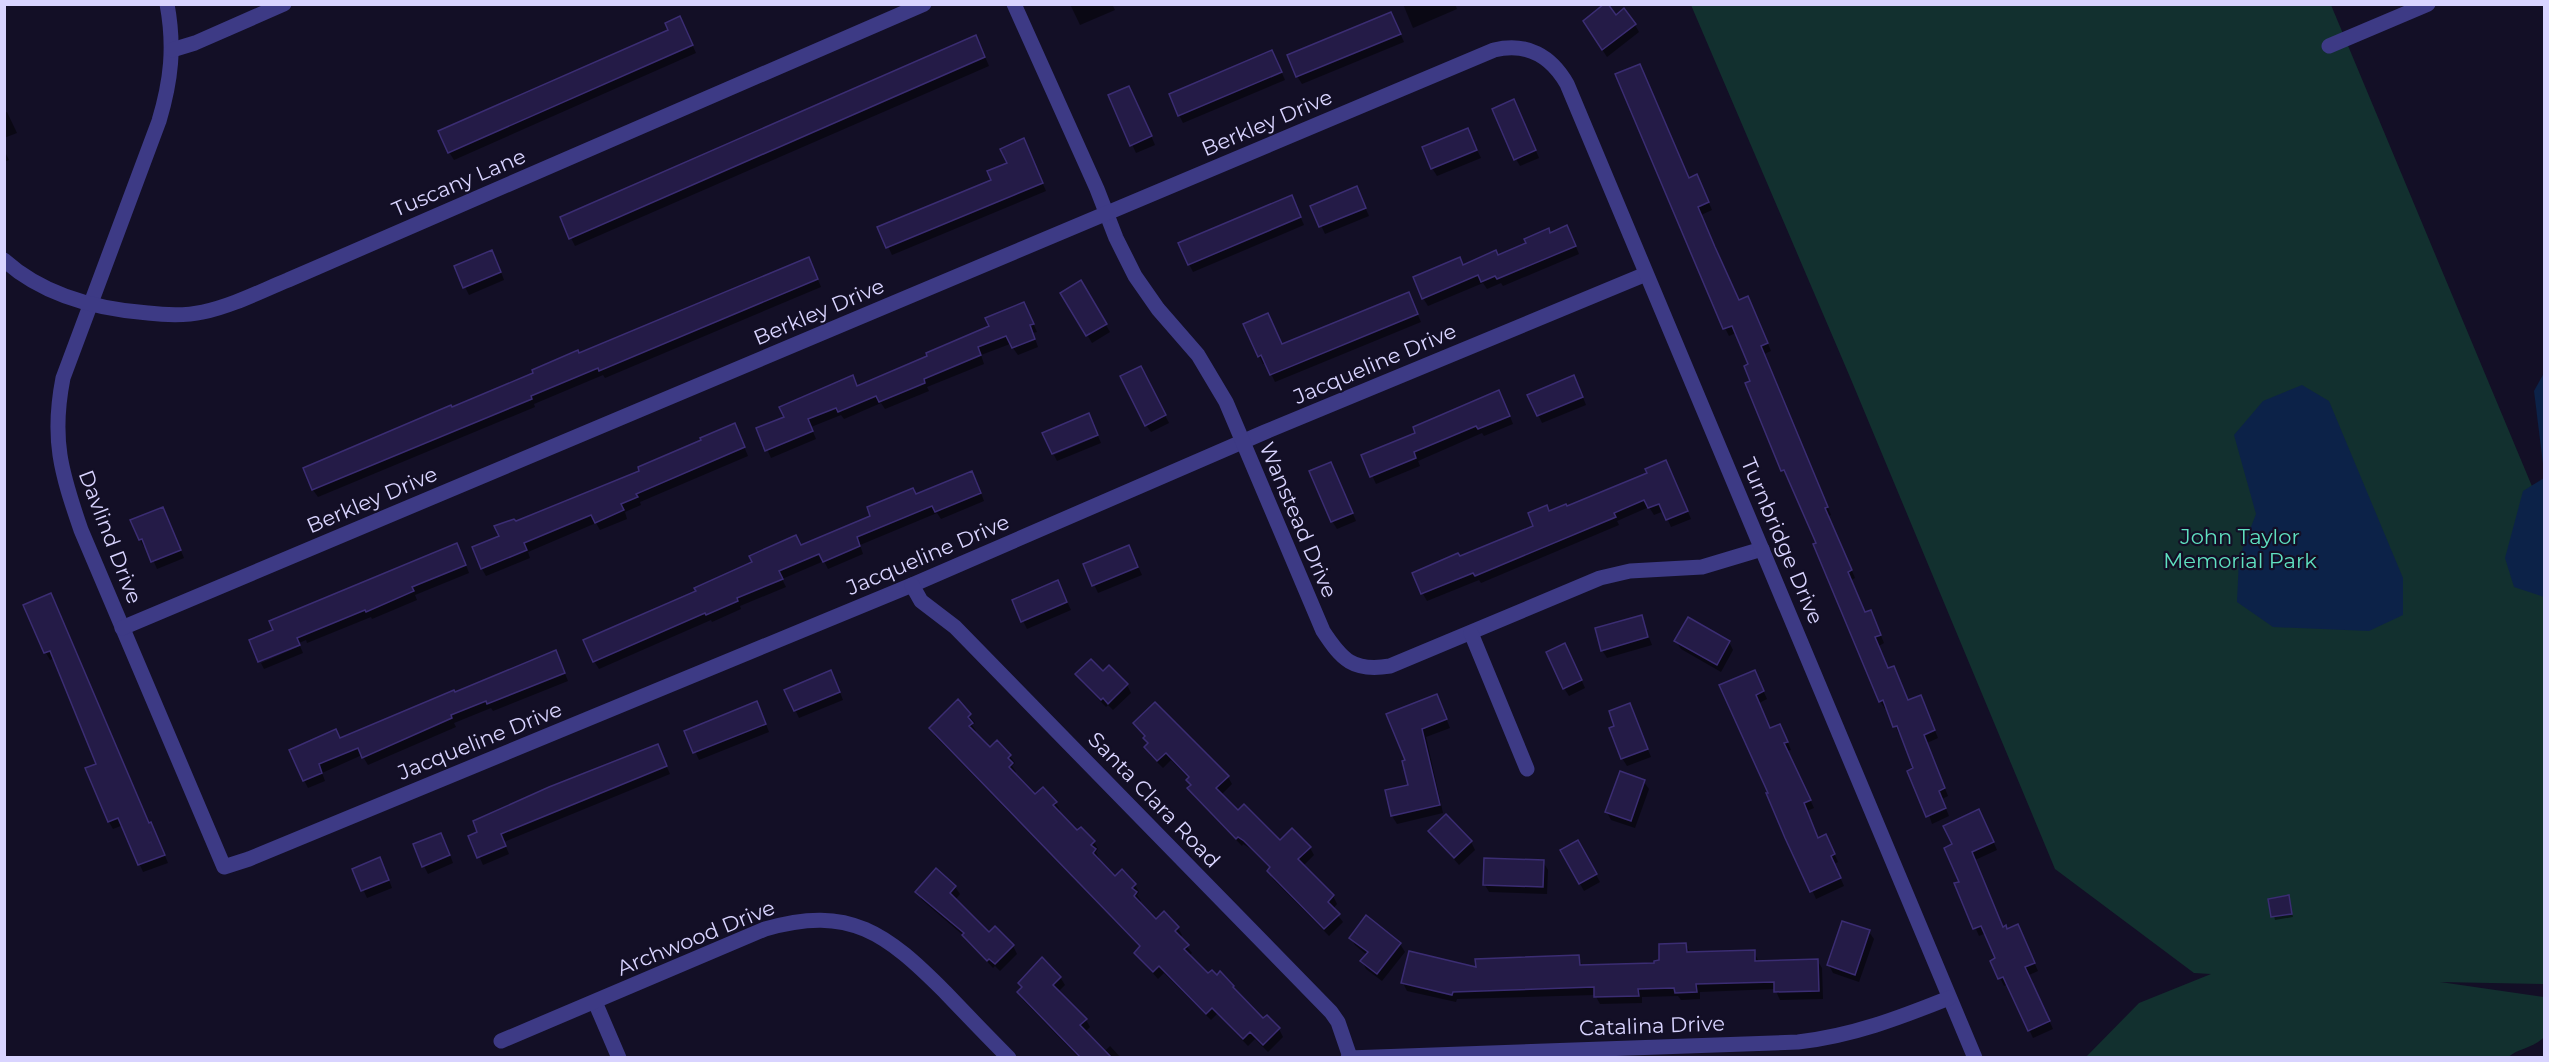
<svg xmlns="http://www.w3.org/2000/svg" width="2549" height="1062" viewBox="0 0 2549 1062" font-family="Montserrat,sans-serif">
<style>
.green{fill:#12302f}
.water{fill:#0c2248}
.shadow{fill:#0007}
.building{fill:#241b47;stroke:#3b2d73;stroke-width:1.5}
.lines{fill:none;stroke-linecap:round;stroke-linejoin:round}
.minor{stroke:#3d3a85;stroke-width:15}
.labels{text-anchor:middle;stroke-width:4.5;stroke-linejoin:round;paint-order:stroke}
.street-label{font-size:21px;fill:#d9d4ff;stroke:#130f26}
.park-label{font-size:21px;fill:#5fe0c0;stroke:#130f26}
</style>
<rect width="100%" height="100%" fill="#130f26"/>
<path class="green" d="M1691,5H2331L2544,515V984L2440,982L2544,997V1037C2534,1048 2518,1048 2507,1058L2086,1057L2139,1003L2211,974L2194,973L2055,869L1850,377Z"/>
<g class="water">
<polygon points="2544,373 2544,472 2534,391"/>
<polygon points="2302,385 2329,401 2403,578 2403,615 2369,631 2273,627 2237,602 2239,558 2256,514 2234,435 2263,401"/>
<polygon points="2544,478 2544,597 2514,587 2505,558 2523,491"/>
</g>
<g class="shadow">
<polygon points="1070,4 1112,4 1115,10 1080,25"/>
<polygon points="1403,4 1455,4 1457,9 1413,28"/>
<polygon points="1616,17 1635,25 1639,32 1607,57 1589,29"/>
<polygon points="680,18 696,53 454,160 449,152 670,31"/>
<polygon points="1395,22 1404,42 1302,84 1297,76"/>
<polygon points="980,45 989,66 575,246 571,238 562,218"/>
<polygon points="1276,60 1285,80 1183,123 1179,115"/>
<polygon points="1133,95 1155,145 1136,153 1110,96"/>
<polygon points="1518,109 1539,158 1520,166 1516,159"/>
<polygon points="7,112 17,133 4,138 4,113"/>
<polygon points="1467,130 1481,158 1437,176 1432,168"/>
<polygon points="1027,148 1046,191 892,255 879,227 993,181"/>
<polygon points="4,150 9,160 4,162"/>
<polygon points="1697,176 1712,210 1701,215 1739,301 1752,305 1771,351 1764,354 1831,515 1828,516 1855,578 1851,580 1865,614 1874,619 1884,643 1879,646 1889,670 1894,668 1909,702 1921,697 1938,738 1927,743 1948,796 1942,799 1949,816 1932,824 1902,733 1899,734 1887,708 1885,709 1880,701 1818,544 1789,477 1787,478 1783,470 1752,382 1750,365 1736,333 1729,336 1725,328 1689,180"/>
<polygon points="1360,196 1369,216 1325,234 1312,206"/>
<polygon points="1295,205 1304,225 1193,272 1189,264"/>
<polygon points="1550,234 1571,235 1579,254 1503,286 1501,283 1487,289 1483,283 1428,306 1423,298 1463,266 1498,256"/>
<polygon points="496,259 504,280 469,295 465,287"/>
<polygon points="812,266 821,287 605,378 603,375 534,404 535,407 318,497 313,490 451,408 579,355"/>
<polygon points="1081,282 1110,332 1092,343 1062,293"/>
<polygon points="1412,302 1421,322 1275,382 1266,363 1263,364 1259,356 1245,325 1282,346"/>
<polygon points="1024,303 1037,332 1033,333 1038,347 1018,355 1010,344 981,355 984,364 927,387 929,391 885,409 881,403 844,419 841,415 811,427 816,439 771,458 758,429 929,357 991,327"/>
<polygon points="1144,375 1169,423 1151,432 1146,425"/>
<polygon points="1578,385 1586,405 1542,423 1529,395"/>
<polygon points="1503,399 1513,424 1484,436 1482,433 1418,461 1420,466 1376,484 1363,456"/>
<polygon points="738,432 748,456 640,502 641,505 625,512 627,519 600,530 596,523 528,552 530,558 486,576 482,569 474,548 501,537 515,523"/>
<polygon points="1098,436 1101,443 1057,461 1054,455"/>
<polygon points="1670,469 1691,519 1671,527 1664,511 1654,515 1649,507 1617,521 1619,525 1481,583 1479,580 1427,601 1423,594 1414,573 1460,558 1535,527 1549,513"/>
<polygon points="1334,471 1356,521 1337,529 1332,521"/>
<polygon points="976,480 984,501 941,519 937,513 860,545 863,554 828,569 824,561 782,579 786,587 740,606 741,609 712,622 711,620 599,669 594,661 801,547 916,496"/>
<polygon points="167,517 184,558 157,569 147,546 144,547 140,540"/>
<polygon points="1129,547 1142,575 1098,593 1085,565"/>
<polygon points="461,552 469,573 415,595 417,600 372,619 371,617 307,643 306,640 259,660 275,631"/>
<polygon points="1058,582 1071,610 1027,629 1023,621"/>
<polygon points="25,606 155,832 168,863 143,872 123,825 113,829 109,822 87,769 98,765 55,658 50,660 46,653"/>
<polygon points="1641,617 1652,645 1607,658 1602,650"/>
<polygon points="1676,641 1729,642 1733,650 1721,672 1681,649"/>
<polygon points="300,646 303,653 264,669 261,663"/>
<polygon points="556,652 568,681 493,711 491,708 454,723 456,727 368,765 362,755 322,773 325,781 308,788 304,780 340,740"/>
<polygon points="1569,653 1585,688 1569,696 1564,688"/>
<polygon points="1077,675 1127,685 1131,693 1113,710 1108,705 1106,707 1082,682"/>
<polygon points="1758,679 1767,699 1759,703 1771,729 1784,733 1791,750 1787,751 1814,808 1807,811 1818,839 1830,844 1838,862 1834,864 1844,886 1816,899 1721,686"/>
<polygon points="835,680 843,700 799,718 786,690"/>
<polygon points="1437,696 1450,728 1426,737 1443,813 1397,824 1392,816 1386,791 1409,786 1407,762"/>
<polygon points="958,702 975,723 972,725 976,731 974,733 990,749 1010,756 1015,763 1012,766 1016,772 1014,774 1035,796 1055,802 1060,810 1058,812 1077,832 1094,842 1098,849 1096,852 1099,858 1097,860 1115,879 1135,885 1139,892 1137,895 1141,901 1139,903 1156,921 1178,928 1182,935 1180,938 1192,953 1189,956 1208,975 1233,986 1238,995 1263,1020 1279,1029 1283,1037 1268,1052 1255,1039 1248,1046 1217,1014 1211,1020 1164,973 1158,979 1135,953 1141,948 935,736 931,728"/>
<polygon points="1629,705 1651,757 1627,766 1622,758 1616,727"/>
<polygon points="761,711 769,732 699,760 686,731"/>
<polygon points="1135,723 1228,777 1232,784 1221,795 1238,812 1280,842 1310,848 1314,855 1303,866 1333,896 1337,904 1333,909 1343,922 1329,936 1273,879 1269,871 1271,869 1251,849 1243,844 1242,846 1194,796 1189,789 1192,786 1189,779 1171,760 1163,768 1150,755 1146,747 1148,745 1146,738"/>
<polygon points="661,754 670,774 504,842 509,854 483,865 470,836"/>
<polygon points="1644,782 1649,789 1635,828 1611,820 1607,812"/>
<polygon points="1983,819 1997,850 1975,860 2004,928 2021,934 2038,971 2029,975 2053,1029 2033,1038 2008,984 2004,986 1992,961 1997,959 1986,933 1979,936 1956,884 1961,882 1954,845"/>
<polygon points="1430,831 1471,842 1475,850 1459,865"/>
<polygon points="445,842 453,863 428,874 424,866"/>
<polygon points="1578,842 1600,882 1584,891 1562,851"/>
<polygon points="1543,862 1548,870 1547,894 1489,892 1485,885"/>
<polygon points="384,867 392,888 367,898 354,870"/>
<polygon points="955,887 960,894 955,900 989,934 1013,946 1017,954 1000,971 995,966 993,968 964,936 922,900 917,892"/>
<polygon points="2288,897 2293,917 2275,920 2270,900"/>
<polygon points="1366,918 1400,944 1405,952 1382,981 1366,969 1362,961 1367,955 1355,945 1351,938"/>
<polygon points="1869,932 1874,939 1859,982 1833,973 1829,965"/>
<polygon points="1685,944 1691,953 1754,952 1759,962 1817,960 1822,968 1823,999 1780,1000 1775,989 1700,992 1700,999 1681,1000 1678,996 1642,997 1642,1003 1600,1004 1595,995 1457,999 1456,1002 1407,991 1403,983 1477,969 1578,957 1583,966 1655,964"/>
<polygon points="1060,977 1065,985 1058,992 1086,1020 1090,1027 1085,1032 1104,1052 1110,1046 1121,1058 1079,1058 1023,1000 1019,992"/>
</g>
<g class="building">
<polygon points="1604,4 1608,4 1616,15 1624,8 1636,24 1602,50 1583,21"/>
<polygon points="1391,12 1401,34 1296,77 1287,55"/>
<polygon points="680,16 693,45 448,153 438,131 668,30 665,23"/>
<polygon points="976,35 985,57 569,239 560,217"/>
<polygon points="1272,50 1282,72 1178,116 1169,94"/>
<polygon points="1640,64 1689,178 1697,174 1709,202 1698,207 1715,247 1739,300 1748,296 1768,343 1761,346 1828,507 1825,508 1852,570 1848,572 1865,612 1871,610 1881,635 1875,637 1888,668 1894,666 1908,700 1921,695 1935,730 1924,735 1945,788 1939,791 1946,808 1926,817 1907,771 1913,768 1897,726 1893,727 1883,700 1879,702 1813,544 1816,543 1784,470 1781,471 1745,383 1750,381 1744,366 1748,364 1732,326 1723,329 1615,74"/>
<polygon points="1129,86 1152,136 1130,146 1108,95"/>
<polygon points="1514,99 1536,150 1514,160 1492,109"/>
<polygon points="1468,128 1477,150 1431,169 1422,147"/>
<polygon points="1024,138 1043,183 886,248 877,227 991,180 987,171 1007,163 1000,149"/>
<polygon points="1357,186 1366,208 1319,227 1310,206"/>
<polygon points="1292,195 1301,217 1188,265 1178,243"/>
<polygon points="1567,225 1576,246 1497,279 1495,276 1481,282 1478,275 1422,299 1413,277 1460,257 1463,265 1496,250 1498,255 1526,243 1524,239 1549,228 1550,233"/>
<polygon points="492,250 501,272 463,288 454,266"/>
<polygon points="809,257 818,279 599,371 598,368 531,396 532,399 312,490 303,468 451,405 452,407 533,373 532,370 578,350 579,353"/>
<polygon points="1081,280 1107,324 1086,336 1060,293"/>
<polygon points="1409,292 1418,314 1270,375 1261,355 1258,357 1243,324 1268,313 1282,344"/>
<polygon points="1024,302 1034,324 1030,325 1035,339 1012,348 1006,336 978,347 981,355 924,379 925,383 879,402 876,396 838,412 836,408 808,419 813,431 765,451 756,428 784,417 779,407 853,375 857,386 927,356 926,353 989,326 985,318"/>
<polygon points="1141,366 1166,415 1145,426 1120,376"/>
<polygon points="1574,375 1583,397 1537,416 1527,395"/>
<polygon points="1499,390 1510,416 1478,429 1476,426 1414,452 1416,458 1370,477 1361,455 1415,433 1413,427"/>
<polygon points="1089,413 1098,435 1052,454 1042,433"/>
<polygon points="735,423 745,447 636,494 638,497 621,504 624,510 595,523 591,515 524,543 527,550 481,569 472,547 499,536 494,526 514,519 516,521 639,471 638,467 701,440 700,438"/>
<polygon points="1666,460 1688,511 1666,520 1659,504 1648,508 1644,500 1614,513 1616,517 1475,576 1473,573 1421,594 1412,573 1458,553 1460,556 1533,526 1528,513 1547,505 1549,511 1566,504 1567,506 1647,473 1645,469"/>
<polygon points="1331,462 1353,513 1331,522 1309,471"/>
<polygon points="972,471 981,493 935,512 932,506 857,537 860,546 823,562 819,554 779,571 783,579 737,598 738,601 706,615 705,613 593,662 583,640 696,591 694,588 752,562 749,556 796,535 801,545 870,516 867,507 913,488 916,494"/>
<polygon points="163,507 181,550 151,562 142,539 139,540 130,520"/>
<polygon points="457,543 466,565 412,587 414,591 366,612 365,610 297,638 300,645 258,662 249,640 273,630 269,621"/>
<polygon points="1129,545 1138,567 1092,586 1083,564"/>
<polygon points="1058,580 1067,602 1021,622 1012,600"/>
<polygon points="51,593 149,823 151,822 165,855 138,865 118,818 108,822 85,768 96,764 50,651 44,653 23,605"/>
<polygon points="1642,615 1648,637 1601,651 1595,628"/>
<polygon points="1688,617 1730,641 1717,665 1674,641"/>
<polygon points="1565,643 1582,680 1563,689 1546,652"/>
<polygon points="556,650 565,673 487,704 486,701 451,715 452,718 362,758 358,748 319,764 322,773 303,781 289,750 336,729 340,738 454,690 455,692"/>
<polygon points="1091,659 1103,671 1109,665 1128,684 1108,704 1103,698 1101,700 1075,674"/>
<polygon points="831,670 840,692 794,711 784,690"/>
<polygon points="1755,670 1764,691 1756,695 1770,728 1780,724 1788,742 1784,743 1811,800 1804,803 1818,838 1826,834 1835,854 1831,856 1841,878 1810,892 1785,838 1766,793 1768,793 1719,685"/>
<polygon points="1437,694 1447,719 1422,729 1440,805 1391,816 1385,790 1408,785 1402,761 1405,760 1386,714"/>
<polygon points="958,699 971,714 968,717 973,723 969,726 990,747 997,740 1011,755 1008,758 1013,763 1009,767 1035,794 1043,787 1057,802 1053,805 1077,830 1081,827 1095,841 1091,845 1096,849 1093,853 1115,876 1122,869 1136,884 1132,888 1137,892 1134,896 1156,919 1164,911 1179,927 1175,931 1189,945 1184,949 1208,973 1212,970 1217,975 1220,971 1234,986 1233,987 1263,1018 1267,1015 1280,1028 1263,1045 1250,1032 1243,1039 1212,1008 1206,1014 1159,966 1153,972 1134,953 1140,946 929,728"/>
<polygon points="757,701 766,724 693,753 684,731"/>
<polygon points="1155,702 1229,776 1216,788 1238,810 1244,804 1280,840 1292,828 1311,847 1298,859 1334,895 1328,902 1340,914 1324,929 1267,871 1270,867 1244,841 1238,837 1236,839 1187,788 1191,785 1186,780 1189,777 1166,753 1157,761 1144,747 1148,743 1143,738 1145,736 1133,723"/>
<polygon points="1630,703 1648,749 1621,759 1609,728 1614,726 1609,711"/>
<polygon points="658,744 667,766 501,834 506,846 477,858 468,836 477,832 473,821 549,787"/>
<polygon points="1620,771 1645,780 1631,821 1605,812"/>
<polygon points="1979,809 1994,842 1972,852 2003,927 2006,925 2007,929 2018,924 2035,963 2025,967 2050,1021 2028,1031 2003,977 1998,979 1990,961 1995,958 1981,926 1973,929 1954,883 1959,882 1944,848 1952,844 1943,826"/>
<polygon points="1446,814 1472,841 1454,858 1428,831"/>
<polygon points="441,833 450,855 422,867 413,844"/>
<polygon points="1578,840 1597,874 1579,884 1560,850"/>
<polygon points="380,857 389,880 361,891 352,869"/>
<polygon points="1484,858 1544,860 1543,887 1483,885"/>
<polygon points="936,868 956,886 950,893 989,932 995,926 1014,945 995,964 989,959 987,961 962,935 964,933 915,892"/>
<polygon points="2289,895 2292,914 2271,917 2268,899"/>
<polygon points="1366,915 1401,943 1377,974 1360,961 1368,952 1349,938"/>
<polygon points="1842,921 1870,930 1855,975 1827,965"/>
<polygon points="1686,943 1687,952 1755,950 1755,961 1818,959 1819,991 1774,992 1774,982 1696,984 1697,992 1675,993 1674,988 1638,989 1639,996 1594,997 1594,987 1453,992 1452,995 1401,983 1409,951 1476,967 1475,959 1579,955 1580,965 1654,963 1654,961 1659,960 1659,944"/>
<polygon points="1042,957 1061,977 1053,985 1087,1019 1080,1025 1112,1058 1081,1058 1017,992 1022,987 1018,983"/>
</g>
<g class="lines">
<g class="minor">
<path d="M167,4C175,47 171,81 159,121L63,378C51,439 61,472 81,530L224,867L249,859L912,585L1265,432L1646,274"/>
<path d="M1014,4L1097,189L1116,238L1135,276L1158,309L1198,355L1226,402L1323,631C1342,660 1353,672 1390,666L1600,578L1630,571L1702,567L1762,549"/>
<polyline points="2329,46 2428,4"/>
<polyline points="172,50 195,43 284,4"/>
<path d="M4,260C44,296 96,309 148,313C165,315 185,316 203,312C232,306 261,291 288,280L924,4"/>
<polyline points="912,585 921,601 955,627 1331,1012 1338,1022 1350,1057"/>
<path d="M122,628L1494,50C1527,42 1551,56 1567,84L1975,1058"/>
<polyline points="1471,633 1527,769"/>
<polyline points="595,1002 619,1058"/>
<path d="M501,1041L765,929C850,904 887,934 945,992C966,1014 987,1036 1009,1058"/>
<path d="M1348,1058L1798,1042C1852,1036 1899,1018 1949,998"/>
</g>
</g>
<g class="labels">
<g class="street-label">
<text transform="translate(1267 123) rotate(-23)" y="7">Berkley Drive</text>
<text transform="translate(459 183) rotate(-23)" y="7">Tuscany Lane</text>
<text transform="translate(819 312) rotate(-23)" y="7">Berkley Drive</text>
<text transform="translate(1375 364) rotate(-23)" y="7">Jacqueline Drive</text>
<text transform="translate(372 500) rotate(-23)" y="7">Berkley Drive</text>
<text transform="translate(1298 520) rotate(67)" y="7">Wanstead Drive</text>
<text transform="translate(110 537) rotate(69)" y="7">Davlind Drive</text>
<text transform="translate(1782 541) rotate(67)" y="7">Turnbridge Drive</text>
<text transform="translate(928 555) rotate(-23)" y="7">Jacqueline Drive</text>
<text transform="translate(480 741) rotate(-22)" y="7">Jacqueline Drive</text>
<text transform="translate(1154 800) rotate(46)" y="7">Santa Clara Road</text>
<text transform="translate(696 938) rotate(-22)" y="7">Archwood Drive</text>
<text transform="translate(1652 1026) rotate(-2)" y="7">Catalina Drive</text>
</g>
<g class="park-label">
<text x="2240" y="544">John Taylor<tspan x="2240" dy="24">Memorial Park</tspan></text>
</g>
</g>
<rect width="2549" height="1062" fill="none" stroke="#d9d4ff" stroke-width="12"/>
</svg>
